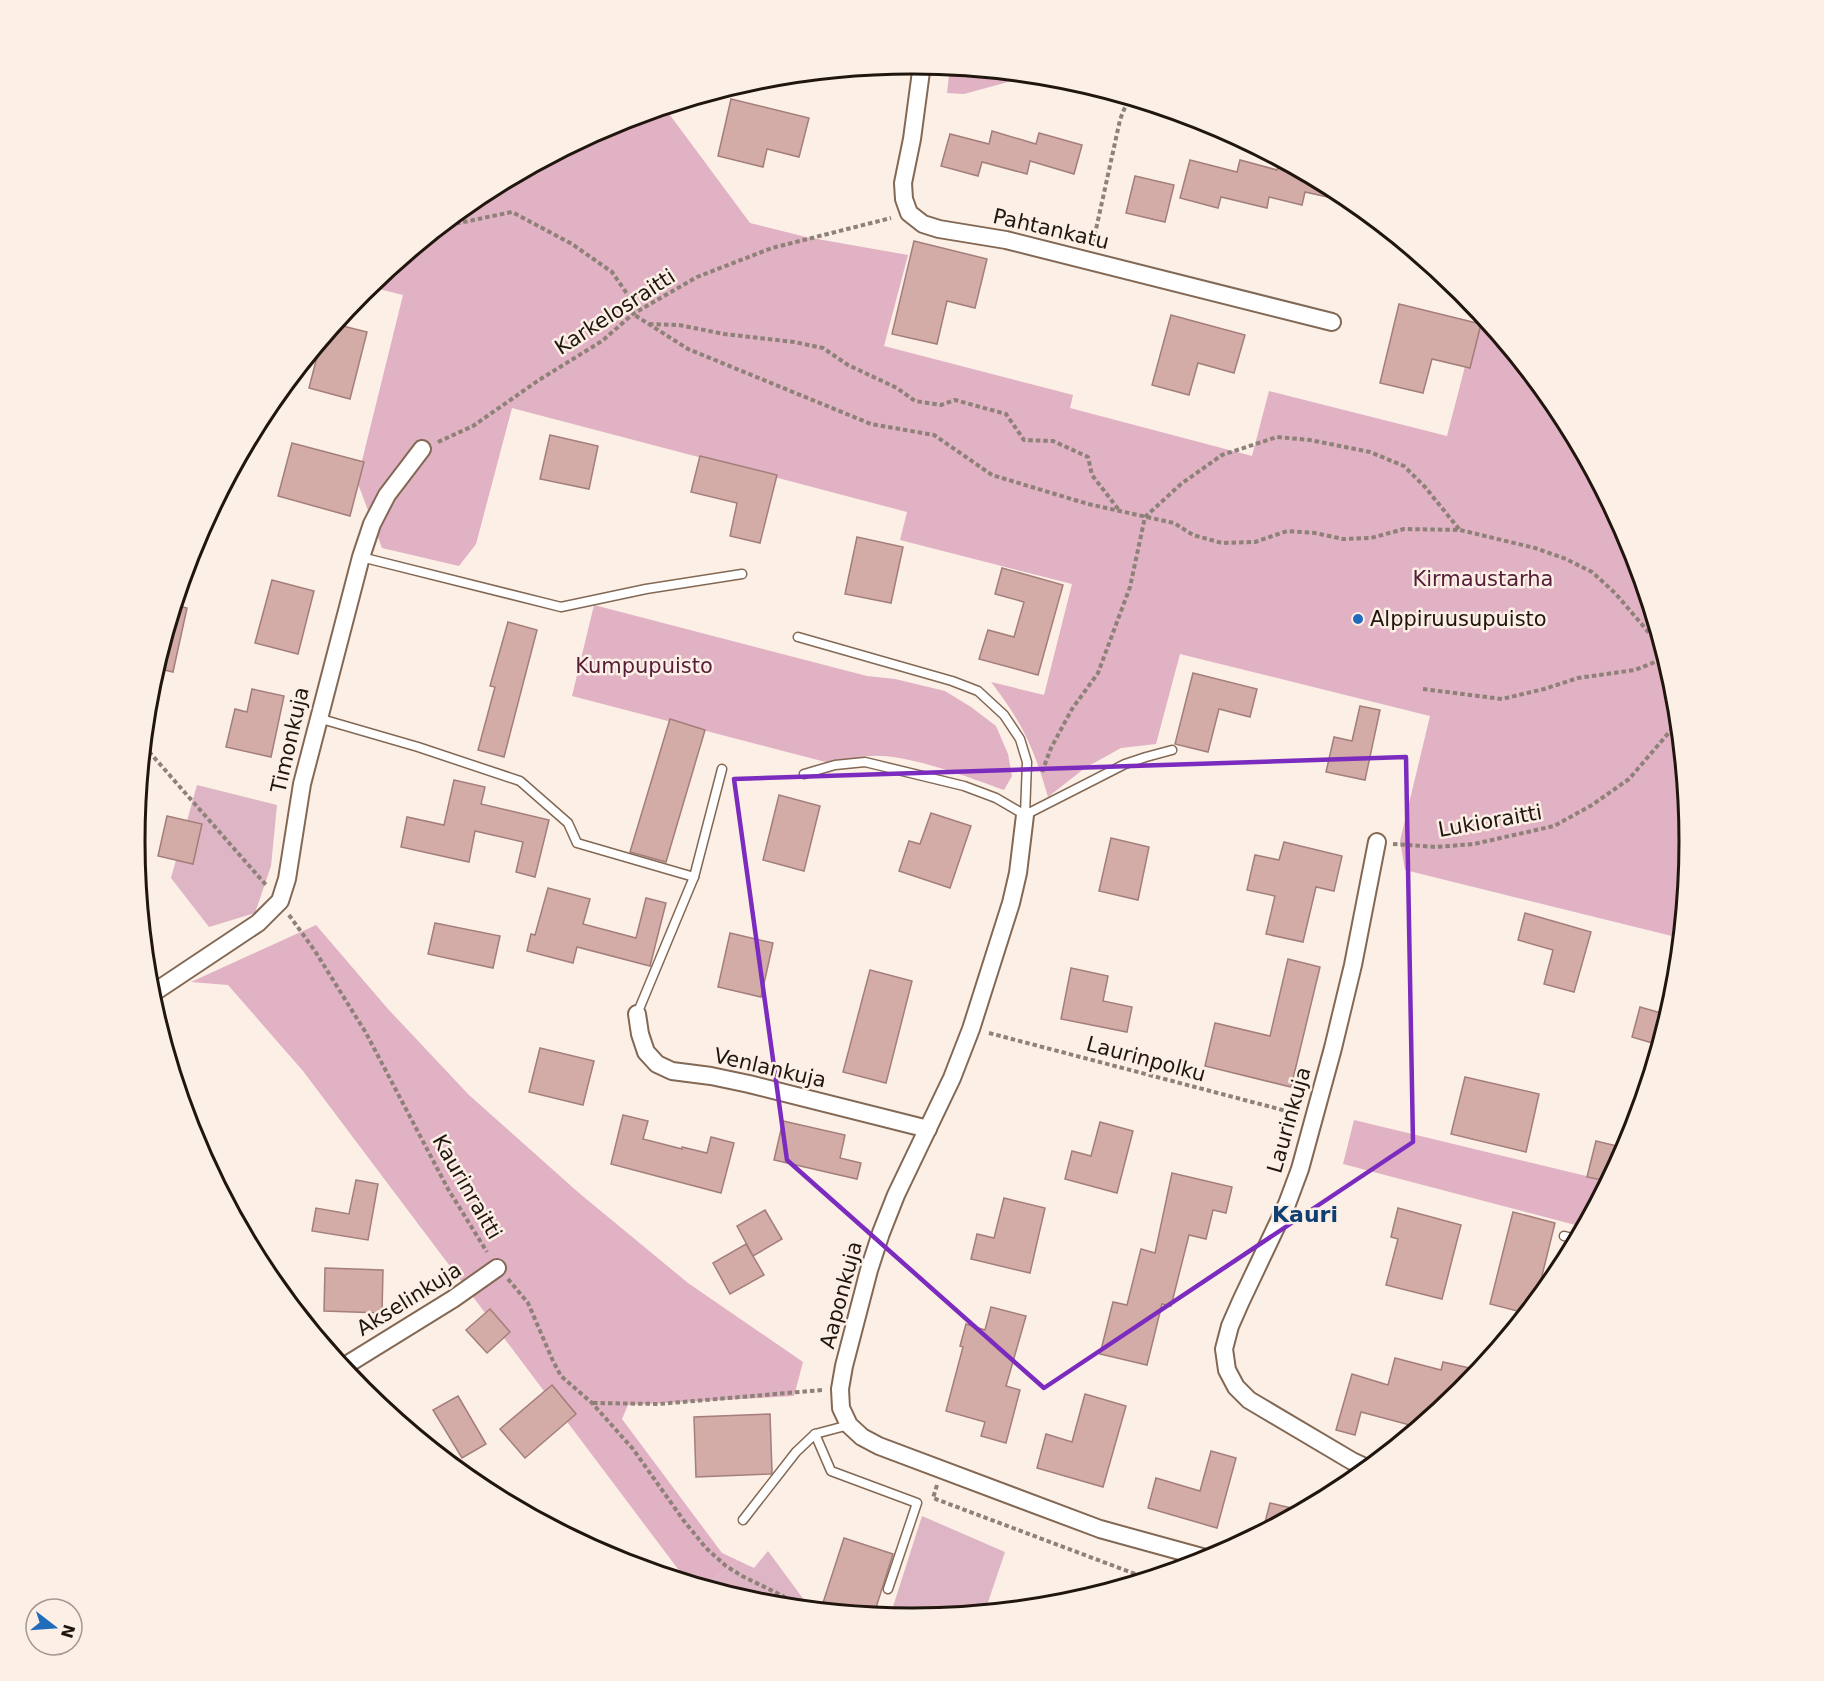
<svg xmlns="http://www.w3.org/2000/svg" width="1824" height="1681" viewBox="0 0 1824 1681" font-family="'DejaVu Sans',sans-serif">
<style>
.green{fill:#deb5c5}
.forest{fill:#e1b1c4}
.building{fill:#d3aca7;stroke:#a37e7a;stroke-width:1.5}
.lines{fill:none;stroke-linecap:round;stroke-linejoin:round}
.service-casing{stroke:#836853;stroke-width:11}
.minor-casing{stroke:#836853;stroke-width:20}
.path{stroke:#8d8178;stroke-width:4;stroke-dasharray:4.5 3;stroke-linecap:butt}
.service{stroke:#fff;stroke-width:8}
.minor{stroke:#fff;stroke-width:16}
.marked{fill:none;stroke:#7b2cbf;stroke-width:4.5;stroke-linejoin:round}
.poi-dot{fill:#216bbb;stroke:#fcefe6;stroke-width:2}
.labels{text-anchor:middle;stroke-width:5;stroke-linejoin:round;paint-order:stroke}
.street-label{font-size:21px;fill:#21160e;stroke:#fcefe6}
.park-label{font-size:21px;fill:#561d39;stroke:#fcefe6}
.poi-label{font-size:21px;fill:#21160e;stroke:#fcefe6;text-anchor:start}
.neighbourhood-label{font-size:22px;font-weight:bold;fill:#103f71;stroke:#fcefe6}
.rim{fill:none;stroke:#21160e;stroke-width:3}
</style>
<rect width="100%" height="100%" fill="#fcefe6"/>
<g class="green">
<polygon points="197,785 277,805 271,866 255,913 209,927 171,878"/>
<polygon points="922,1516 1005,1552 985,1611 912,1618 890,1616"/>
<polygon points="768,1551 810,1608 760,1603 706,1586 737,1560 754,1568"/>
</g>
<g class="forest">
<polygon points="950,67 1034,75 964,94 947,93"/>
<path d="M664,107L750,223L806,237L908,255L884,346L1073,395L1070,408L1252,456L1269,391L1447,436L1479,312L1559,409L1630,543L1675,689L1689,841L1680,938L1405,870L1400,841L1430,716L1180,654L1156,744L1121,748L1085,768L1048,797C1034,748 1022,722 991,682L1044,695L1072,584L900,540L907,512L512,408L476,544L459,566L382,548L357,481L403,295L367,286L480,194L615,122Z"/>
<path d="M594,605L867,676L895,679L945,691L971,707L996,726L1008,754L1012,776L1004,790C970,778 892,747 858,758C852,760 847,763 841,766L572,696Z"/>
<polygon points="316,925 388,1009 469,1095 579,1193 688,1283 803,1362 794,1396 628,1405 622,1419 722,1553 737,1560 706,1586 687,1581 303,1071 228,985 191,982"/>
<polygon points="1354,1120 1607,1181 1583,1227 1343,1164"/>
</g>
<g class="building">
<polygon points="731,99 809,118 799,157 767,149 763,167 718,156"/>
<polygon points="992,131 1036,144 1039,133 1082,145 1074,174 1030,161 1027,174 982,162 978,176 941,166 950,134 989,144"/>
<polygon points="1190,160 1237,172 1240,160 1277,170 1280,160 1347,197 1345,201 1305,192 1302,205 1269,197 1267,208 1221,197 1218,208 1180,198"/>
<polygon points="1135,176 1174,185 1165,222 1126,213"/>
<polygon points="914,241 987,259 975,308 947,301 937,344 892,334"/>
<polygon points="1399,304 1481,324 1470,368 1432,359 1423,393 1380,383"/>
<polygon points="1171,315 1245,335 1234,373 1198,363 1189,395 1152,385"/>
<polygon points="335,324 367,332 350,399 309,388 321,341"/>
<polygon points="550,435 598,446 589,489 540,479"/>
<polygon points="292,443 364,462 350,516 278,496"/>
<polygon points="700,456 777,475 760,543 730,536 737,503 691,492"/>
<polygon points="857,537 903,547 891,603 845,594"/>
<polygon points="1002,568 1063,585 1038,675 979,659 988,630 1014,637 1024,602 995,594"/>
<polygon points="272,580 314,591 298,654 255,643"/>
<polygon points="175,605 187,608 173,672 156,668"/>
<polygon points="508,622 537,630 504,757 478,750 495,687 490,686"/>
<polygon points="1193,673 1257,689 1250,717 1219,709 1208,752 1175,744"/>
<polygon points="252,689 284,696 271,757 226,747 235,709 247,712"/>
<polygon points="1360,706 1380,710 1365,780 1326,772 1334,737 1352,741"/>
<polygon points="670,719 705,730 666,862 630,852"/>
<polygon points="454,780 485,787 481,804 549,820 535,877 516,872 523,842 475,831 469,862 401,847 407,817 444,825"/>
<polygon points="779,795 820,806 804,871 763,860"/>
<polygon points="931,813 971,826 950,888 899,871 909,841 920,844"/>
<polygon points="167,816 202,824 193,864 158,856"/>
<polygon points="1111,838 1149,847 1138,900 1099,891"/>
<polygon points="1284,842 1342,856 1334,891 1316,887 1303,942 1266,934 1275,896 1247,890 1255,855 1279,860"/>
<polygon points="548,888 590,899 583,924 636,938 646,898 666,903 650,966 577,947 573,963 527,951 531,934 535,935"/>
<polygon points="1525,913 1591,932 1574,992 1544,984 1553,950 1518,940"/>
<polygon points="435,923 500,936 493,968 428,954"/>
<polygon points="730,933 773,943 761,997 718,987"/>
<polygon points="1288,959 1320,967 1291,1087 1205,1066 1215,1023 1270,1036"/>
<polygon points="1071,968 1108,976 1103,1001 1132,1007 1127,1032 1061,1019"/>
<polygon points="870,970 912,981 886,1083 843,1072"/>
<polygon points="1640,1007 1668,1015 1659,1045 1632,1037"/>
<polygon points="540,1048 594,1061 583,1105 529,1092"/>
<polygon points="1465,1077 1539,1094 1526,1152 1451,1134"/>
<polygon points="623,1115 648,1121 643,1139 682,1149 682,1147 707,1153 711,1137 734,1143 721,1193 611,1164"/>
<polygon points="783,1121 845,1135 840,1158 861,1163 857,1179 774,1160"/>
<polygon points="1100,1122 1133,1131 1117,1193 1065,1179 1072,1151 1091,1156"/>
<polygon points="1596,1141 1625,1148 1607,1181 1587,1177"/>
<polygon points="1172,1173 1232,1187 1226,1213 1213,1210 1206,1239 1189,1235 1171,1306 1162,1304 1147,1365 1100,1354 1113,1302 1127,1305 1141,1249 1155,1253"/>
<polygon points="356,1180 378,1184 368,1240 312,1231 316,1208 349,1214"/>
<polygon points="1004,1198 1045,1208 1030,1273 971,1259 977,1234 994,1238"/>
<polygon points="1398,1208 1461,1225 1442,1299 1386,1285 1398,1239 1391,1237"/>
<polygon points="765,1210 782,1239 753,1256 737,1226"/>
<polygon points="1513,1212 1555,1223 1536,1300 1525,1313 1490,1304"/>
<polygon points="746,1244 764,1275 730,1294 713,1263"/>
<polygon points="325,1268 383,1270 382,1313 324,1311"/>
<polygon points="991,1307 1026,1316 1006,1386 1020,1390 1006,1443 981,1436 985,1422 946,1411 963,1347 960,1346 966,1324 985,1330"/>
<polygon points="490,1309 510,1332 487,1353 466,1330"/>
<polygon points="1395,1358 1441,1370 1443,1362 1478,1370 1462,1391 1417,1427 1361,1412 1355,1435 1336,1430 1352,1374 1388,1385"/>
<polygon points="552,1385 576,1414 525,1458 500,1429"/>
<polygon points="1085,1394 1126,1406 1103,1487 1037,1468 1046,1434 1072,1442"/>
<polygon points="458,1396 486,1444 462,1458 433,1410"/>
<polygon points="770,1414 772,1472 771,1474 696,1477 694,1417"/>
<polygon points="1211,1451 1236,1458 1217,1528 1148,1508 1156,1478 1200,1491"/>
<polygon points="1270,1503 1300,1510 1263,1530"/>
<polygon points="844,1538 893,1554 874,1614 821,1609"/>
</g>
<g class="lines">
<g class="service-casing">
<g id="service">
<polyline points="361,557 561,607 646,589 742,574"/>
<polyline points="798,637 952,681 978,691 1004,715 1020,739 1027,762 1025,815"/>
<polyline points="318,718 418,747 520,781 568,823 577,843 694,877"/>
<polyline points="804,774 835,765 865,762 964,786 996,798 1025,815"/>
<polyline points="1025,815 1125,764 1146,757 1172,750"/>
<polyline points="637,1014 694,877 722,769"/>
<polyline points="1564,1236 1576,1239"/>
<polyline points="849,1425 815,1434 831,1471 917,1503 888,1589"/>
<polyline points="743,1520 796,1452 815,1434"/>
</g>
</g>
<g class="minor-casing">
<g id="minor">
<polyline points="922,64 912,139 903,183 904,199 909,213 923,224 939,229 1006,240 1332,322"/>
<polyline points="1025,815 1018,873 1011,903 971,1029 952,1078 896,1195 881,1233 869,1270 844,1366 840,1389 841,1408 849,1425 862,1437 879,1446 1100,1529 1209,1559"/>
<polyline points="150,995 258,923 280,901 287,879 302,784 361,557 372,524 387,495 422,449"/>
<polyline points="637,1014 640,1034 646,1052 657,1064 672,1071 711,1076 749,1084 928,1129"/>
<polyline points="343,1367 453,1299 497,1268"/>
<polyline points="1367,1468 1352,1461 1249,1400 1236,1387 1227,1370 1224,1349 1230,1326 1241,1301 1287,1204 1300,1169 1333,1048 1353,965 1377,842"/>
</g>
</g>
<g class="path">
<polyline points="449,219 459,223 512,212 572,244 612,272 630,298 633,314 688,349 871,424 934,435 992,475 1088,504 1174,523 1193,535 1222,543 1255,542 1287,531 1315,533 1343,539 1371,538 1404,529 1460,530 1535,548 1566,559 1592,572 1615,593 1651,635 1661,643"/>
<path d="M1093,243L1120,120C1123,112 1125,103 1134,99"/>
<polyline points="649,324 679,325 724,334 794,342 823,348 848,365 897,388 915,401 941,405 955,400 1006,414 1024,440 1053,441 1088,457 1092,475 1119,510"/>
<polyline points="438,442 473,426 539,380 602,341 633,314 697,277 772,248 891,218"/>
<polyline points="1423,689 1502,699 1544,689 1578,678 1635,670 1665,658"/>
<polyline points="144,746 266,885"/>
<polyline points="1042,772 1051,748 1072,709 1098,673 1130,587 1145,517 1181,484 1222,455 1277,437 1310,440 1370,452 1404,466 1425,487 1459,529"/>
<polyline points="1393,844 1436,847 1474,844 1554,826 1592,805 1629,779 1678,722"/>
<polyline points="289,915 315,951 366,1033 448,1189 487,1252"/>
<polyline points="989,1033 1298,1114"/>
<polyline points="508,1279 528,1303 553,1361 561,1376 592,1403 633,1449 684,1521 706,1548 726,1566 742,1576 783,1596 797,1607"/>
<polyline points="593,1403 659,1404 822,1390"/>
<polyline points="937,1485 933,1498 1146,1578"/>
</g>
<use href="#service" class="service"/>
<use href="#minor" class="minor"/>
</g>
<path class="marked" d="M1406,757L1413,1142L1044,1388L787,1160L734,779Z"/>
<circle class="poi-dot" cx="1358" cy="619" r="6"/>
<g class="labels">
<g class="street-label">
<text transform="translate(1051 229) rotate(13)" y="7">Pahtankatu</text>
<text transform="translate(615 312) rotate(-33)" y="7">Karkelosraitti</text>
<text transform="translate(290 740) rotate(-77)" y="7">Timonkuja</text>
<text transform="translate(1490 821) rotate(-10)" y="7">Lukioraitti</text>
<text transform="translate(1146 1059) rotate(15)" y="7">Laurinpolku</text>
<text transform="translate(770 1068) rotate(13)" y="7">Venlankuja</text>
<text transform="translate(1289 1120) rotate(-74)" y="7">Laurinkuja</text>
<text transform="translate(467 1187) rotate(60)" y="7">Kaurinraitti</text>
<text transform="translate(841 1295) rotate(-75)" y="7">Aaponkuja</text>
<text transform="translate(409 1299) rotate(-32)" y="7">Akselinkuja</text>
</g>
<g class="park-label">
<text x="1483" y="586">Kirmaustarha</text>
<text x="644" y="673">Kumpupuisto</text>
</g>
<g class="poi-label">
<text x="1370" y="626">Alppiruusupuisto</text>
</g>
<g class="neighbourhood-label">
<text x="1305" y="1222">Kauri</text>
</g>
</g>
<path d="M0 0H1824V1681H0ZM145 841a767 767 0 1 1 1534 0a767 767 0 1 1-1534 0Z" fill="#fcefe6" fill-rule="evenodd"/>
<path class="rim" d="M145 841a767 767 0 1 1 1534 0a767 767 0 1 1-1534 0Z"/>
<g transform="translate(54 1627) rotate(107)"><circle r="28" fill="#fcefe6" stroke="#a49890" stroke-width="1.5"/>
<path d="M0-4.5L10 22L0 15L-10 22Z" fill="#216bbb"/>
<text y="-9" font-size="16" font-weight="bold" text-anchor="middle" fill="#21160e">N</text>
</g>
</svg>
